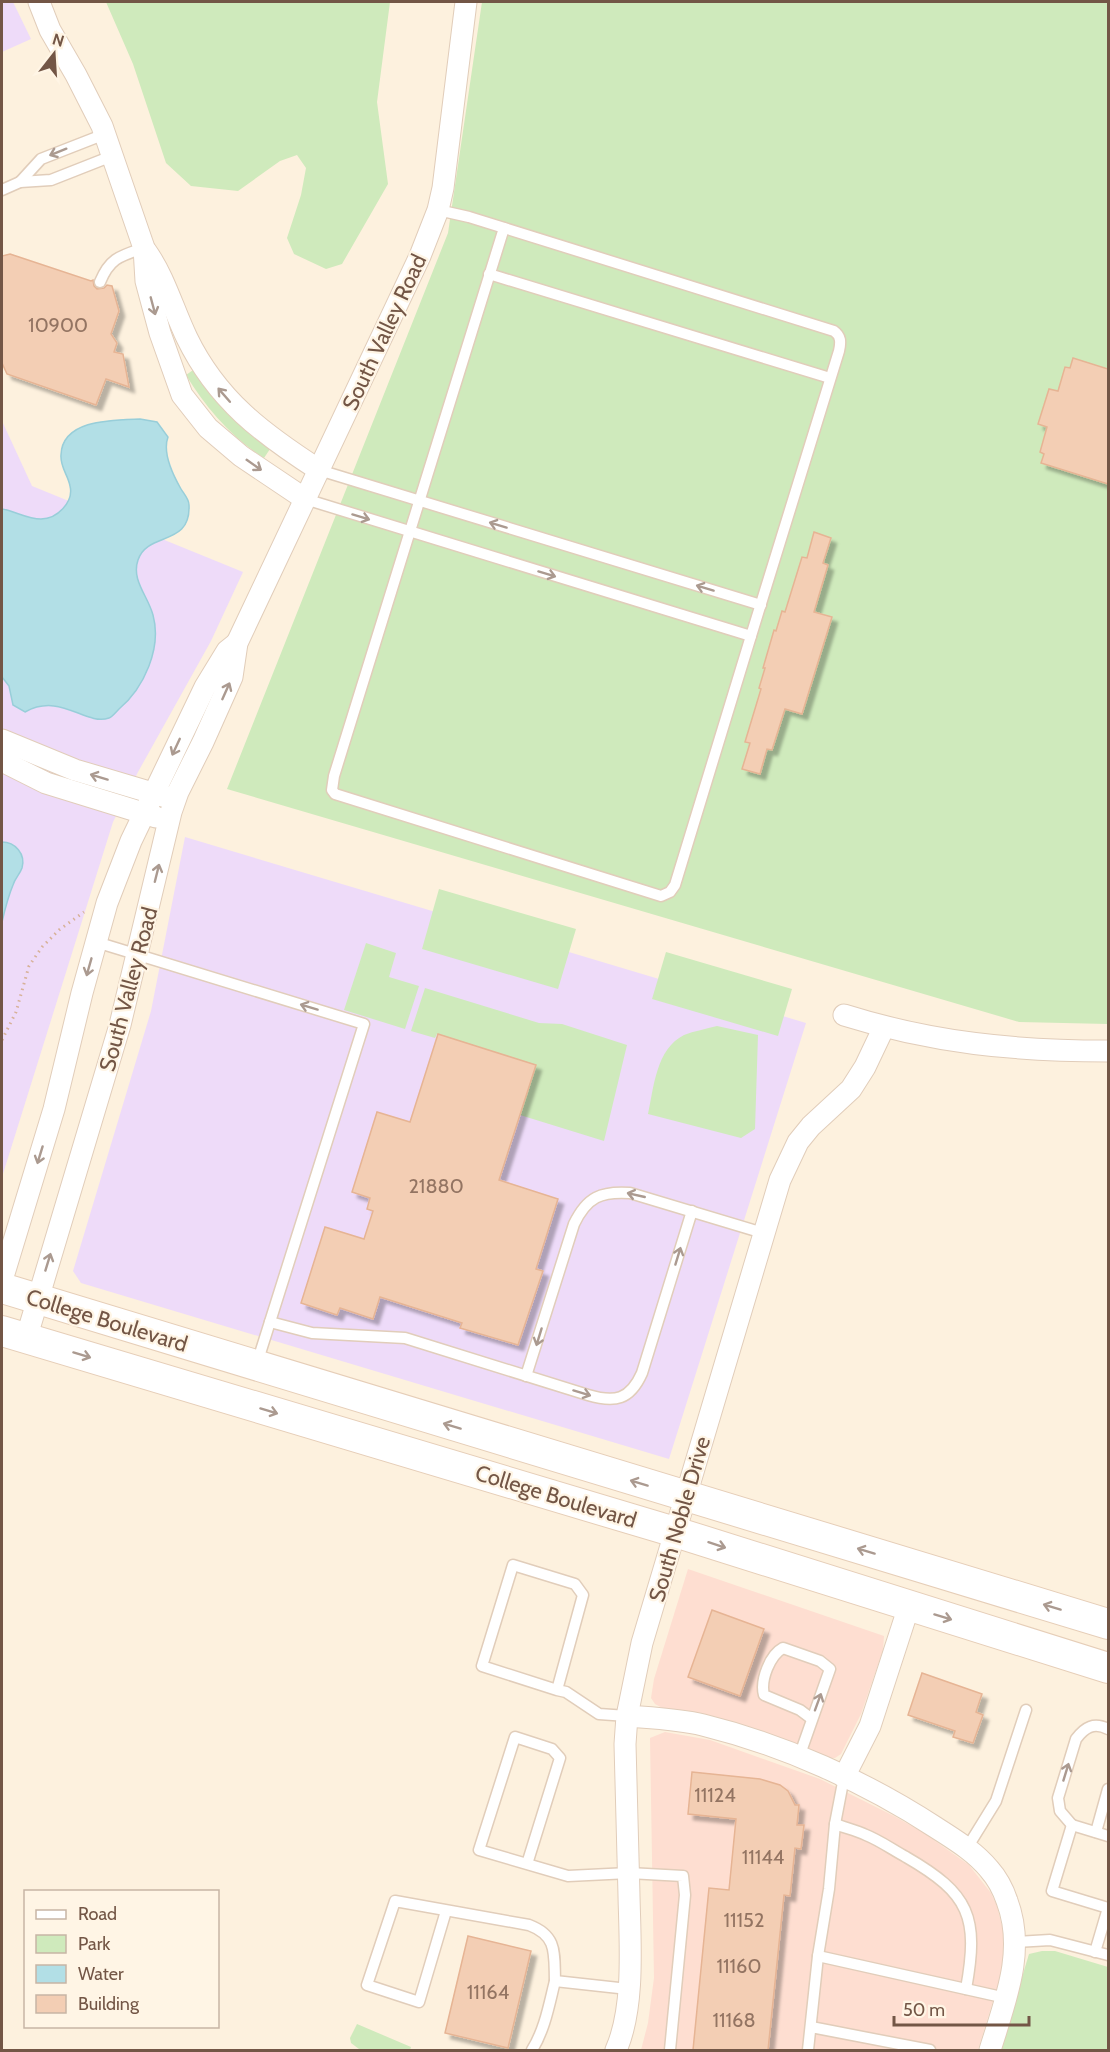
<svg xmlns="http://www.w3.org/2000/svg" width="1110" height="2052" viewBox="0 0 1110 2052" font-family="Cabin,sans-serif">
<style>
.commercial{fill:#feded1}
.education{fill:#eedbf9}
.green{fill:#cfeabc}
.water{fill:#b2dfe6;stroke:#98ced9;stroke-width:1.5}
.building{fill:#f3ceb4;stroke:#e6b494;stroke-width:1.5;filter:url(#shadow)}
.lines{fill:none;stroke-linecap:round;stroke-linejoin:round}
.lane-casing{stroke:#e1cdba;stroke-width:13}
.street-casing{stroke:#e1cdba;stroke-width:23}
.secondary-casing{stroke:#e6ceb8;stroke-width:32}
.path{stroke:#d7b198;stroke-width:3;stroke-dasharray:1.5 4.5;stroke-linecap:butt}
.lane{stroke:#fff;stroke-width:10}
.street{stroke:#fff;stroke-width:21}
.secondary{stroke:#fff;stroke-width:30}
.oneway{stroke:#ab9a90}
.labels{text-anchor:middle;stroke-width:4.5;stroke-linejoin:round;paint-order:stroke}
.number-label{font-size:20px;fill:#937462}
.street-label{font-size:22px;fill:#735646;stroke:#fff5e5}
</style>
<defs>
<filter id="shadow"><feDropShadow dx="5.5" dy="5.5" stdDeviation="1.5" flood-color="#0004"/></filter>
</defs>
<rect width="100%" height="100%" fill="#fdf1de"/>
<g class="commercial">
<polygon points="688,1569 884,1636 883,1650 861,1714 841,1754 835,1758 828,1758 664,1709 655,1704 651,1698 654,1679"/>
<polygon points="665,1732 710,1740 820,1779 894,1816 924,1833 969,1865 991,1893 997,1906 1004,1934 1004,1955 1002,1972 978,2050 641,2050 648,2023 654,1978 650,1738"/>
</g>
<g class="education">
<polygon points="2,2 13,2 31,39 2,52"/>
<polygon points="2,421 32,486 243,572 211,641 138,772 113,822 2,1177"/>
<polygon points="185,837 806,1023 669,1459 81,1283 73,1271 151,1011"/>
</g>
<g class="green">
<polygon points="106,2 390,2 377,102 388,184 342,264 326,269 294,254 287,238 301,195 306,168 297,155 280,161 238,191 191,186 166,163 133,64"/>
<polygon points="482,2 1108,2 1108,1024 1019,1022 227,789 448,233"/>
<path d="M196,368C220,403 235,423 270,449L264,458C231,437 206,408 186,375Z"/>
<polygon points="439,889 576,929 558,989 422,949"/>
<polygon points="366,943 396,953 389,977 419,986 405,1029 344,1010"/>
<polygon points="666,952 792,989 778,1036 652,999"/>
<polygon points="425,988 539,1023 562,1024 627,1045 604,1141 520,1115 535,1065 437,1034 435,1038 411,1031"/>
<path d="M717,1026L758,1035L755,1129L741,1138L648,1114C654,1087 656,1049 684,1035C694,1031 706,1029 717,1026Z"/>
<polygon points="1042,1951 1055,1951 1108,1967 1108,2050 1000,2050 1029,1954"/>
<polygon points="357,2024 411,2047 410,2050 370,2050 359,2049 351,2043 350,2038"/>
</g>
<g class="water">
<path d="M140,419L157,422L168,437C162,453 173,475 181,489C184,494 189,499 189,505C191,547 148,531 138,560C131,580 148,596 153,615C162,648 144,688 119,709C116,712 112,717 109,718C85,726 61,692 25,712L13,705L9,686L2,677V509C15,511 27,519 41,519C57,519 74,502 70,486C68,475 60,467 61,455C62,419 114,420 140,419Z"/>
<path d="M2,842C15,842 26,854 22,868C20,874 15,878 13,885C8,897 5,909 2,922Z"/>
</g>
<g class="building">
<polygon points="10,254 91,281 93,280 94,286 97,289 104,288 107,285 112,286 119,311 111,334 117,343 114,352 123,354 129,387 106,379 96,405 7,374 2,363 2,256"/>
<polygon points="1073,358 1108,369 1108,484 1041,463 1044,454 1040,452 1047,427 1038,424 1049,389 1058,391 1065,367 1070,368"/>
<polygon points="814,532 831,538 823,563 828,565 814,612 832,617 802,714 785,709 772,750 767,749 760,774 742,769 750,743 745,742 761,689 759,688 765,668 763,668 774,630 776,631 782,611 785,612 802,557 807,558"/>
<polygon points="438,1034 536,1065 499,1180 558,1199 536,1269 543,1271 518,1345 460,1328 462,1323 380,1297 373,1319 340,1308 337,1315 301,1303 325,1227 364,1239 373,1211 367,1209 370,1198 352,1192 377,1112 410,1122"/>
<polygon points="712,1610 764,1629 740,1696 688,1677"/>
<polygon points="922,1673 982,1694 976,1712 983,1715 973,1743 953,1737 955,1731 908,1715"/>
<polygon points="692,1772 760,1779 780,1785 788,1791 795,1805 799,1805 797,1825 804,1825 801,1849 795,1848 790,1896 784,1895 768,2050 693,2050 709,1888 729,1890 736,1819 688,1814"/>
<polygon points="468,1936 531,1951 508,2048 445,2033"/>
</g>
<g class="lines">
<g class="lane-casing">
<g id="lane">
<polyline points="20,182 41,159 105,134"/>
<polyline points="2,190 20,182 51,180 112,156"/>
<polyline points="504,228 334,776 332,790 335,794 661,896 670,892 675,885 751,636"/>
<polyline points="489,274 830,378"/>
<path d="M100,282C110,258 120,256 144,248"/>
<polyline points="319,470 761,605"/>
<path d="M305,499L751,636L839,351C841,342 841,336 834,331L469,217L438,210"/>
<polyline points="96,942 364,1024 257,1363"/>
<path d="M270,1322L312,1333L405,1338L588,1395C615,1403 630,1400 642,1373L692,1211"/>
<path d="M526,1376L574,1224C587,1197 601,1191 630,1193L763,1233"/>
<polyline points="557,1690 583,1595 575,1584 513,1565 482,1666 557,1690 566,1692 599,1714 627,1716"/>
<path d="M799,1757L830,1669L820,1661L783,1648C770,1655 760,1680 764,1695L800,1710L812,1719"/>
<path d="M835,1824C845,1828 856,1830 866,1835C879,1840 893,1850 906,1857C970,1894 979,1917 966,1989"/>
<path d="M1072,1825L1060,1811L1058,1798L1076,1739C1085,1727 1094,1722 1108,1729"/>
<polyline points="1096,1832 1108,1789"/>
<polyline points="967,1848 996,1801 1026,1710"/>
<polyline points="527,1864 560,1758 552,1749 515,1737 479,1850 568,1876 629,1873 683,1876 685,1895 670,2050"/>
<path d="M446,1911L419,2002L367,1985L395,1901L529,1925C558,1936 554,1954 555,1981L628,1989"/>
<polyline points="1016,1942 1050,1940 1108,1955"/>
<polyline points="1095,1952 1108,1908 1052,1891 1072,1825 1108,1836"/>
<polyline points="818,1956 1006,1998"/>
<polyline points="811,2027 930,2050"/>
<path d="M532,2050C545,2029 549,2005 555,1981"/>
<polyline points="808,2050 818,1956 829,1889 835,1824 844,1777"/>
</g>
</g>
<g class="street-casing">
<g id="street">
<polyline points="39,2 50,30 76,75 102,126 144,248 146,281 160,333 182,395 208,428 241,456 305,499"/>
<path d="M146,251C165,278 173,309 187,338C217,400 263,434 319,470"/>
<polyline points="2,740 75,770 166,797"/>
<polyline points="2,761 46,783 156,817"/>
<path d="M844,1015C933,1043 1016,1051 1108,1051"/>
<polyline points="2,1280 54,1109 82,993 107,903 131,841 205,687 227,651 237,643"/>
<polyline points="26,1339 120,1025 171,812 178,792 203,742 232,677 237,643 420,256 438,210 443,188 466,2"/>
<path d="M627,1716C652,1718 679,1719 703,1725C784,1745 866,1782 935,1827C955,1840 974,1851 989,1869C997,1878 1003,1889 1007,1901C1026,1951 1005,2001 990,2050"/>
<polyline points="844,1777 870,1726 909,1606"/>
<path d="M616,2050C635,2007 630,1942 629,1896C628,1845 626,1794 625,1744L627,1716L642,1643L780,1180L798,1142L811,1126L851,1089L865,1067L884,1027"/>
</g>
</g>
<g class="secondary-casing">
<g id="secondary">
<polyline points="2,1288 1108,1624"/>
<polyline points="2,1331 675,1532 1108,1668"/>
</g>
</g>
<polyline class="path" points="2,1040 16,1012 29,966 42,947 59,930 84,912"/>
<use href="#lane" class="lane"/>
<use href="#street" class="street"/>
<use href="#secondary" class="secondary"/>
</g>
<defs><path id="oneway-shaft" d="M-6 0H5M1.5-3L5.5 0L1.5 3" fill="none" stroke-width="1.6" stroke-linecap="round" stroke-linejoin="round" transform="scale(1.5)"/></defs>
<g class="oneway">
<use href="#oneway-shaft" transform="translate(58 152) rotate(158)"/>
<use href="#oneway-shaft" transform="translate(153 306) rotate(75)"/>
<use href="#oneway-shaft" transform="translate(224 395) rotate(-131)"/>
<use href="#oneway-shaft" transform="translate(254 465) rotate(35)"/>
<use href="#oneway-shaft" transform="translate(361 517) rotate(17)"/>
<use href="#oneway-shaft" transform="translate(498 525) rotate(-163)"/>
<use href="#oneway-shaft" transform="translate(547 574) rotate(17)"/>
<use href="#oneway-shaft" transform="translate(705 588) rotate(-163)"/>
<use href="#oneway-shaft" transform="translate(226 691) rotate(-66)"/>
<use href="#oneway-shaft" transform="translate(176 747) rotate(115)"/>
<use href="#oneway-shaft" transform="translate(99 777) rotate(-163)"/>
<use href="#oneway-shaft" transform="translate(157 873) rotate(-76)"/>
<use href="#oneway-shaft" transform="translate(89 967) rotate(106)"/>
<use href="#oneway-shaft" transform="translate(309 1007) rotate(-163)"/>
<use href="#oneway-shaft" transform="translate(40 1155) rotate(107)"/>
<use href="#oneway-shaft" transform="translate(636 1195) rotate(-167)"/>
<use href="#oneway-shaft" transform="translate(678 1256) rotate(-73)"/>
<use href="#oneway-shaft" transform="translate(48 1262) rotate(-73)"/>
<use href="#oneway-shaft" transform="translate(539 1337) rotate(107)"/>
<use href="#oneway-shaft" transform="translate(82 1355) rotate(17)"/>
<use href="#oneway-shaft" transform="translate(582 1393) rotate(17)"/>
<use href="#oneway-shaft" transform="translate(269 1411) rotate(17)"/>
<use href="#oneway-shaft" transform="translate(452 1426) rotate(-163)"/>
<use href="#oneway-shaft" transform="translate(639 1483) rotate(-163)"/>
<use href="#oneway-shaft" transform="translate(717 1545) rotate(18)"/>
<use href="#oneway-shaft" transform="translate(866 1551) rotate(-163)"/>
<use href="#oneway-shaft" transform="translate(1052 1607) rotate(-163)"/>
<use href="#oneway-shaft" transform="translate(943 1617) rotate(17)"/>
<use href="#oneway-shaft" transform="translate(818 1702) rotate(-70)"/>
<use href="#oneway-shaft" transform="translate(1066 1772) rotate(-73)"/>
</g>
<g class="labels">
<g class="number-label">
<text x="58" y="332">10900</text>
<text x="436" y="1193">21880</text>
<text x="715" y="1802">11124</text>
<text x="763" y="1864">11144</text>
<text x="744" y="1927">11152</text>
<text x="739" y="1973">11160</text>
<text x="488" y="1999">11164</text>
<text x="734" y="2027">11168</text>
</g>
<g class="street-label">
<text transform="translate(384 332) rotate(-65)" y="8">South Valley Road</text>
<text transform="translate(128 989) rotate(-75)" y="8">South Valley Road</text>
<text transform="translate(107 1320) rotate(17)" y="8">College Boulevard</text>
<text transform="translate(556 1496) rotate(17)" y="8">College Boulevard</text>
<text transform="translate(679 1519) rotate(-74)" y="8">South Noble Drive</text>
</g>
</g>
<rect width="1110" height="2052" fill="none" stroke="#735646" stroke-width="6"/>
<rect x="24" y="1890" width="195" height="138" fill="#fff5e5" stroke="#c7b5a5" stroke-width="1.5"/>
<rect x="36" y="1910" width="30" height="9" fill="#ffffff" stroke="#c7b5a5" stroke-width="1.5"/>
<text x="78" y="1920" font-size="18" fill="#735646">Road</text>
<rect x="36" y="1935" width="30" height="18" fill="#cfeabc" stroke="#c7b5a5" stroke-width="1.5"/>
<text x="78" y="1950" font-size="18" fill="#735646">Park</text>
<rect x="36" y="1965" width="30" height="18" fill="#b2dfe6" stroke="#c7b5a5" stroke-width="1.5"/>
<text x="78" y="1980" font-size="18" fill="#735646">Water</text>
<rect x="36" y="1995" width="30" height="18" fill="#f3ceb4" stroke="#c7b5a5" stroke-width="1.5"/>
<text x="78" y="2010" font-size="18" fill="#735646">Building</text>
<g transform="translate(54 54) rotate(17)" stroke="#fff5e5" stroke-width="4.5" paint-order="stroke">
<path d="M0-4.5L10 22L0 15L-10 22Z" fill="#735646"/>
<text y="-9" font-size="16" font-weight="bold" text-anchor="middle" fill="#735646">N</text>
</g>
<path d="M894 2016v9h135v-9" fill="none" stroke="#735646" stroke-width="3"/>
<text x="903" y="2016" font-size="18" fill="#735646" stroke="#fff5e5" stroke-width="4.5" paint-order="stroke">50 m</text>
</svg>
